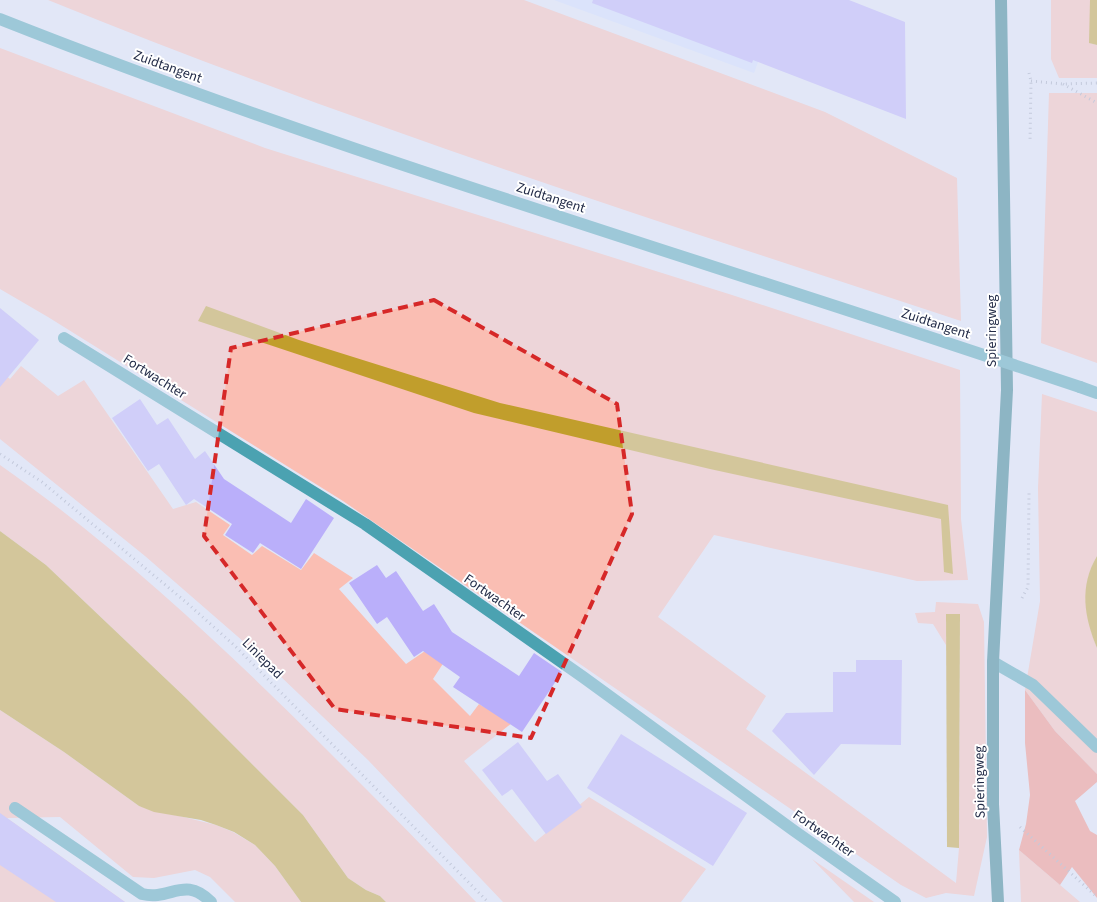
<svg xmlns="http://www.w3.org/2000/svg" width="1097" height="902" viewBox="0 0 1097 902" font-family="'Source Sans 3',sans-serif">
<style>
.built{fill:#d2defe}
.green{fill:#fabeb3}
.forest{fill:#f58b7a}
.water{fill:#c19e2c}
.building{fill:#baaffa}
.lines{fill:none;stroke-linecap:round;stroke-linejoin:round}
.path{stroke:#9ea5b9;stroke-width:3;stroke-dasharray:1 4;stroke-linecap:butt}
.lane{stroke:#4ba2b1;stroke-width:12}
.street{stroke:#4ba2b1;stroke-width:12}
.secondary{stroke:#277885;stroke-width:12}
.lane-bridge{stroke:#4ba2b1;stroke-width:12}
.marked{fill:none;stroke:#d62828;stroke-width:4;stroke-dasharray:10 6;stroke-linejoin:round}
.labels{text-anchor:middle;stroke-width:4;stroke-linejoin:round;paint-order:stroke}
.street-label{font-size:14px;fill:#222b47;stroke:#fff}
</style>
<rect width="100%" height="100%" fill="#e2e7f7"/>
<polygon class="built" points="554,0 781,0 754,73"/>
<g class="green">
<path d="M48,0H524L825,112L957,178L961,321C655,220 347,122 48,0Z"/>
<polygon points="1051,0 1090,0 1090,43 1097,45 1097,78 1059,78 1051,59"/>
<polygon points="0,48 265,148 732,295 960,370 961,519 968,580 917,581 714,535 658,617 766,696 746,729 956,883 959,848 960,614 946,614 946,645 933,624 918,623 915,613 935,612 936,602 978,604 984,622 987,837 974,896 946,893 926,898 901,885 343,501 48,317 0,289"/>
<polygon points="1049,93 1097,93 1097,363 1041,343"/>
<polygon points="21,366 58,396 84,380 173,509 196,502 230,525 223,535 252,555 262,546 301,570 314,553 353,578 339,589 406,664 428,649 446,659 433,679 470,716 479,704 512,723 464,761 535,842 589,797 706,869 681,902 503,902 368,760 252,649 145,556 0,439 0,371 10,379"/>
<path d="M1042,394L1097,412V556C1080,586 1085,617 1097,648V774L1055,731L1025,690L1040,601L1038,488Z"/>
<path d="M0,465C120,549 227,650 330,753C379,802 428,851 476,902H386L380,896L366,890L348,878L303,815L187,699L46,565L0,531Z"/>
<polygon points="0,710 64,752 139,806 216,825 233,832 255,845 275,866 301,902 235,902 210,877 195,870 154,878 133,877 60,817 7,818 125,902 0,902"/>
<polygon points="1019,850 1080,902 1021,902"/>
<polygon points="812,859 874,902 854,902"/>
</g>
<polygon class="forest" points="1025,690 1055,731 1097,774 1097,782 1075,801 1090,831 1097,835 1097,898 1072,867 1060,885 1019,850 1026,824 1030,795 1025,743"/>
<g class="water">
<polygon points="1090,0 1097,0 1097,45 1089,43"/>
<polygon points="206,306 299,340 500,403 948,505 953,574 944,572 941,519 710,469 474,413 198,321"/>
<polygon points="0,531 46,565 187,699 303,815 348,878 366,890 380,896 386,902 301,902 275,866 255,845 234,832 216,825 201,820 154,812 139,806 64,752 0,710"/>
<path d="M1097,556V648C1084,617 1079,586 1097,556Z"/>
<polygon points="946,614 960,614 959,848 947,847"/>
</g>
<g class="building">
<polygon points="593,0 849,0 905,22 906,119 753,60 752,63 592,3"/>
<polygon points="0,308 39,340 0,387"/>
<polygon points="140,399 157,425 168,418 195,459 205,451 224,479 291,523 306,499 334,518 301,569 260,543 253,553 225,535 232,524 194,499 186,505 159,464 148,471 112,418"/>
<polygon points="377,565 386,578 396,571 423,611 434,604 452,632 519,676 534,653 562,672 522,732 453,687 460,677 423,651 414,657 387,617 377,624 349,583"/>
<polygon points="856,660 902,660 901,745 841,744 814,775 772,731 786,713 833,712 833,672 856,672"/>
<polygon points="621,734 747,813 713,866 587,788"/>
<polygon points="518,742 547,781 558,774 582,807 546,834 512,789 502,796 482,770"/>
<polygon points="0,813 125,902 56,902 0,865"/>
</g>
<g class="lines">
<g class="path">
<polyline points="1029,73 1031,81 1030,142"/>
<polyline points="1031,81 1063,84 1097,83"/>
<polyline points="1063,84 1097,103"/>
<polyline points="0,454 42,482 187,603 235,646 488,902"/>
<polyline points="1022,598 1028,587 1029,493"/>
<polyline points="1020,827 1097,897"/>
</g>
<g class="lane">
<path d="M0,19C293,135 594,227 893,325"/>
<polyline points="64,338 365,524 583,677 793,830 895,902"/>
<polyline points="1080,387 1097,393"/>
<path d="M15,808L142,894C171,901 184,875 211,902"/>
</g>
<polyline class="street" points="993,662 1033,685 1097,747"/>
<polyline class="secondary" points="998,902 993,804 993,662 1007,390 1001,0"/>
<polyline class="lane-bridge" points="893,325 1080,387"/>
</g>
<path d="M0 0H1097V902H0ZM434,300L617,404L632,514L531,738L335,709L204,536L231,348Z" fill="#e2e7f7" fill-opacity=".55" fill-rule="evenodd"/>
<path class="marked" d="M434,300L617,404L632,514L531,738L335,709L204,536L231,348Z"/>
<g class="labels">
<g class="street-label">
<text transform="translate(168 66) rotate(20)" y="5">Zuidtangent</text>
<text transform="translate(551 197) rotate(18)" y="5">Zuidtangent</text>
<text transform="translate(936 323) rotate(18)" y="5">Zuidtangent</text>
<text transform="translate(991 331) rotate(-90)" y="5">Spieringweg</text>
<text transform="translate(155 376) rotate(32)" y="5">Fortwachter</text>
<text transform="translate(495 597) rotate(35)" y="5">Fortwachter</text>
<text transform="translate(263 658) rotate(45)" y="5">Liniepad</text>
<text transform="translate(979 782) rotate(-91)" y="5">Spieringweg</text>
<text transform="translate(824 833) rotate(35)" y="5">Fortwachter</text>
</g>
</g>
</svg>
